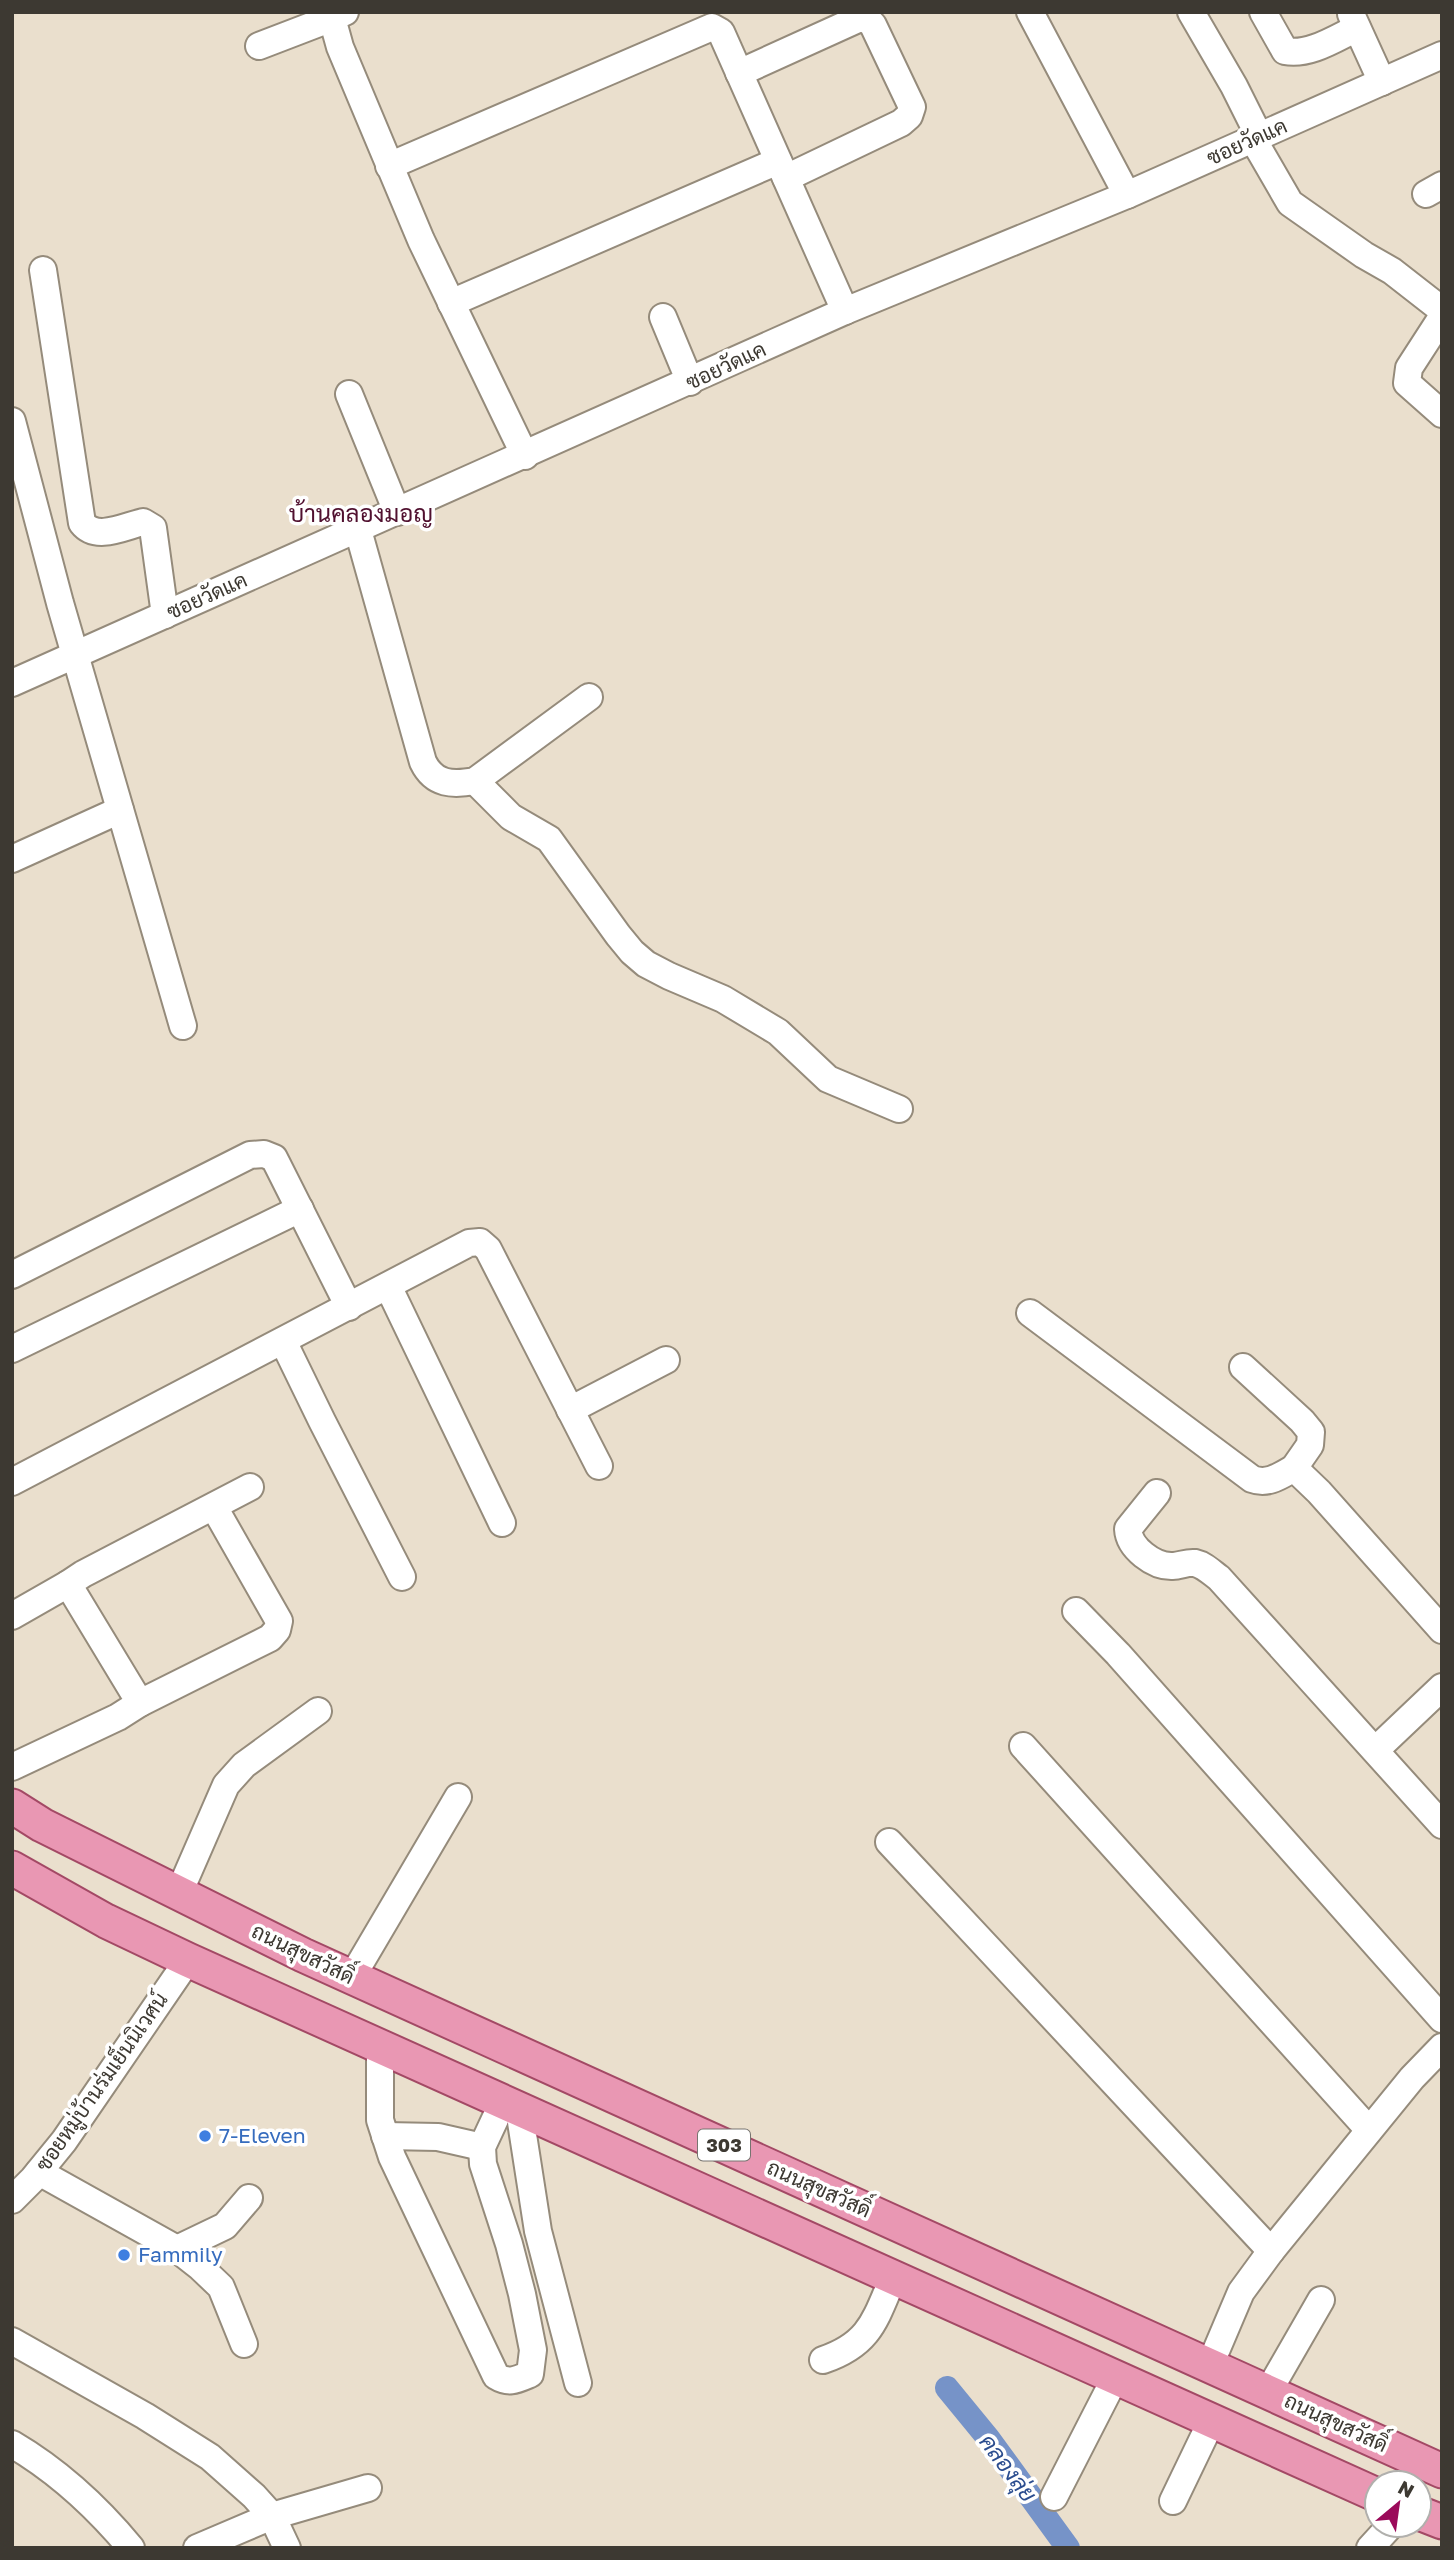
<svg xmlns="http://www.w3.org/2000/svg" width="1454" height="2560" viewBox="0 0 1454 2560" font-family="'Golos Text',Sarabun,sans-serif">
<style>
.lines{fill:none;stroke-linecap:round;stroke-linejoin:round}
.canal{stroke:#7693c8;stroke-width:24}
.minor-casing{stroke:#958b7b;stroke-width:30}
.major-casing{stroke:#a34965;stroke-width:37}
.minor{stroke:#fff;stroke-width:26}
.major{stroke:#e997b3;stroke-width:33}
.shop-dot{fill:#3f7fe0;stroke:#fff;stroke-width:2.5}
.labels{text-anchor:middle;stroke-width:7;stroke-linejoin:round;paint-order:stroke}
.shield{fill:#fff;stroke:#777470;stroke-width:2}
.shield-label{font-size:19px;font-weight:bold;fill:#3d3932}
.street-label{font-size:21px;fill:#3d3932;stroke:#fff}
.shop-label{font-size:21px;fill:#366cbe;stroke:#fff;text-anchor:start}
.water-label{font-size:23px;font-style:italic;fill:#2b4d8f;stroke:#fff}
.quarter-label{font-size:24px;fill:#50102f;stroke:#fff}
</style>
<rect width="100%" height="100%" fill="#eadfcd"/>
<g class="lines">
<polyline class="canal" points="947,2388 988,2438 1068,2548"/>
<g class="minor-casing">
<g id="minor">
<polyline points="345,12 332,18 340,47 421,240 525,456"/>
<polyline points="1030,12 1127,195"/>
<polyline points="1191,12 1234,86 1259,136"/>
<path d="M1263,12L1285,51C1309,56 1336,38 1357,28"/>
<polyline points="1351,14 1382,82"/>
<polyline points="259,46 332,18"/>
<polyline points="739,73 858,19 867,19 873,25 912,107 909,116 901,123 786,178"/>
<polyline points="1253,139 1290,203 1364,255 1392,271 1442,310"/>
<polyline points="389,166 712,27 721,32 845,311"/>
<polyline points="1426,194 1442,185"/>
<path d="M43,270L82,523C96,541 123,527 143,522L153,528L165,615"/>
<polyline points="451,303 778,161"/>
<polyline points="663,317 690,382"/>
<polyline points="1442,317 1409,368 1407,383 1442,414"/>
<polyline points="349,394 397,512"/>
<polyline points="12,421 60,603 183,1026"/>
<path d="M358,530L423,762C434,785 453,785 475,781L589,697"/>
<polyline points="12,683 845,311 1127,195 1442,55"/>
<polyline points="475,781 511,817 549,839 618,935 632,952 646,964 669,976 723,999 778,1032 828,1079 899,1109"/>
<polyline points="12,859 120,810"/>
<polyline points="12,1275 250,1155 264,1154 274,1158 349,1307"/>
<polyline points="388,1286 502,1523"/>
<path d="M1030,1313L1252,1479C1268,1485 1280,1476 1294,1468L1319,1492L1442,1630"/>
<polyline points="283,1341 322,1421 402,1577"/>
<polyline points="12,1349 300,1209"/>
<polyline points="1243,1367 1302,1421 1311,1432 1310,1445 1294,1468"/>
<polyline points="570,1410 666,1360"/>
<polyline points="12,1482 469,1243 480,1242 488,1249 599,1466"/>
<path d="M1157,1493L1128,1529C1129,1548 1154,1567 1173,1566C1180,1566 1187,1562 1195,1563C1204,1565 1211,1572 1219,1578L1442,1825"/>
<polyline points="1076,1611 1118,1654 1442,2019"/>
<polyline points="12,1616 68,1584"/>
<polyline points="140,1703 270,1638 277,1630 279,1621 214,1507"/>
<polyline points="1384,1742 1442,1687"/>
<polyline points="1023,1746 1369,2130"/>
<polyline points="12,1767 118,1717 140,1703 68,1584 83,1574 250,1487"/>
<polyline points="889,1842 1271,2251"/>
<polyline points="179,1893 226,1785 244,1765 318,1711"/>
<polyline points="352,1977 458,1797"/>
<path d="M380,2047V2120L392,2157L496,2376C509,2384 516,2380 530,2374L533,2350L522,2294L509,2244L483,2164L482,2147L503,2102"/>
<polyline points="519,2109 538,2231 578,2383"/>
<polyline points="385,2136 438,2137 482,2147"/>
<polyline points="39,2172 177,2249 200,2267 221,2287 244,2344"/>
<polyline points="12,2200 33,2179 64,2141 188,1960"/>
<polyline points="177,2249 225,2226 249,2198"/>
<polyline points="12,2341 145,2416 210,2457 254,2496 272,2516 287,2548"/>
<path d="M823,2360C870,2344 875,2320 893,2278"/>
<polyline points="1210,2365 1241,2292 1271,2251 1412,2078 1442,2047"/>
<polyline points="1268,2392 1321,2300"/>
<path d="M12,2444C58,2471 97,2507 131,2548"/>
<polyline points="1054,2497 1115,2378"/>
<polyline points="1173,2501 1211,2422"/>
<polyline points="197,2548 272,2516 368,2488"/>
<polyline points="1370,2548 1391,2525"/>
</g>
</g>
<g class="major-casing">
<g id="major">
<polyline points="12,1806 42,1825 303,1955 1442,2471"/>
<polyline points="12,1868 106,1921 188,1960 1377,2495"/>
<polyline points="1419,2513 1442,2522"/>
</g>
</g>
<use href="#minor" class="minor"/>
<use href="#major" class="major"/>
</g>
<g class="shop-dot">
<circle cx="205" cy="2136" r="7"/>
<circle cx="124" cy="2255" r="7"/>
</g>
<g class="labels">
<rect class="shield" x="698" y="2129.5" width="52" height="31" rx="5"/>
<g class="shield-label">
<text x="724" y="2152">303</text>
</g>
<g class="street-label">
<text transform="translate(1247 142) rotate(-24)" y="7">ซอยวัดแค</text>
<text transform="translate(726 366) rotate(-25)" y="7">ซอยวัดแค</text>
<text transform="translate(207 596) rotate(-24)" y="7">ซอยวัดแค</text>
<text transform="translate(303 1954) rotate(26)" y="7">ถนนสุขสวัสดิ์</text>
<text transform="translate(102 2082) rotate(-55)" y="7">ซอยหมู่บ้านร่มเย็นนิเวศน์</text>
<text transform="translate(819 2189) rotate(24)" y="7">ถนนสุขสวัสดิ์</text>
<text transform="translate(1336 2423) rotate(25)" y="7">ถนนสุขสวัสดิ์</text>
</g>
<g class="shop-label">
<text x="219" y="2143">7-Eleven</text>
<text x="138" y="2262">Fammily</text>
</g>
<g class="water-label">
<text transform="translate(1008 2468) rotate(53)" y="8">คลองลุ่ย</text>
</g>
<g class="quarter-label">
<text x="361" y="522">บ้านคลองมอญ</text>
</g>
</g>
<rect width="1454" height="2560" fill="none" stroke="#3d3932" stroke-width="28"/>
<g transform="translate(1398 2504) rotate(29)"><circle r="33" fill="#ffffff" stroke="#b1b0ad" stroke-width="2"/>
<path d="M0-5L12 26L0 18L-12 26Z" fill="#9b0a5a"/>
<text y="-10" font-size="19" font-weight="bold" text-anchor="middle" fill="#3d3932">N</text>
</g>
</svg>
